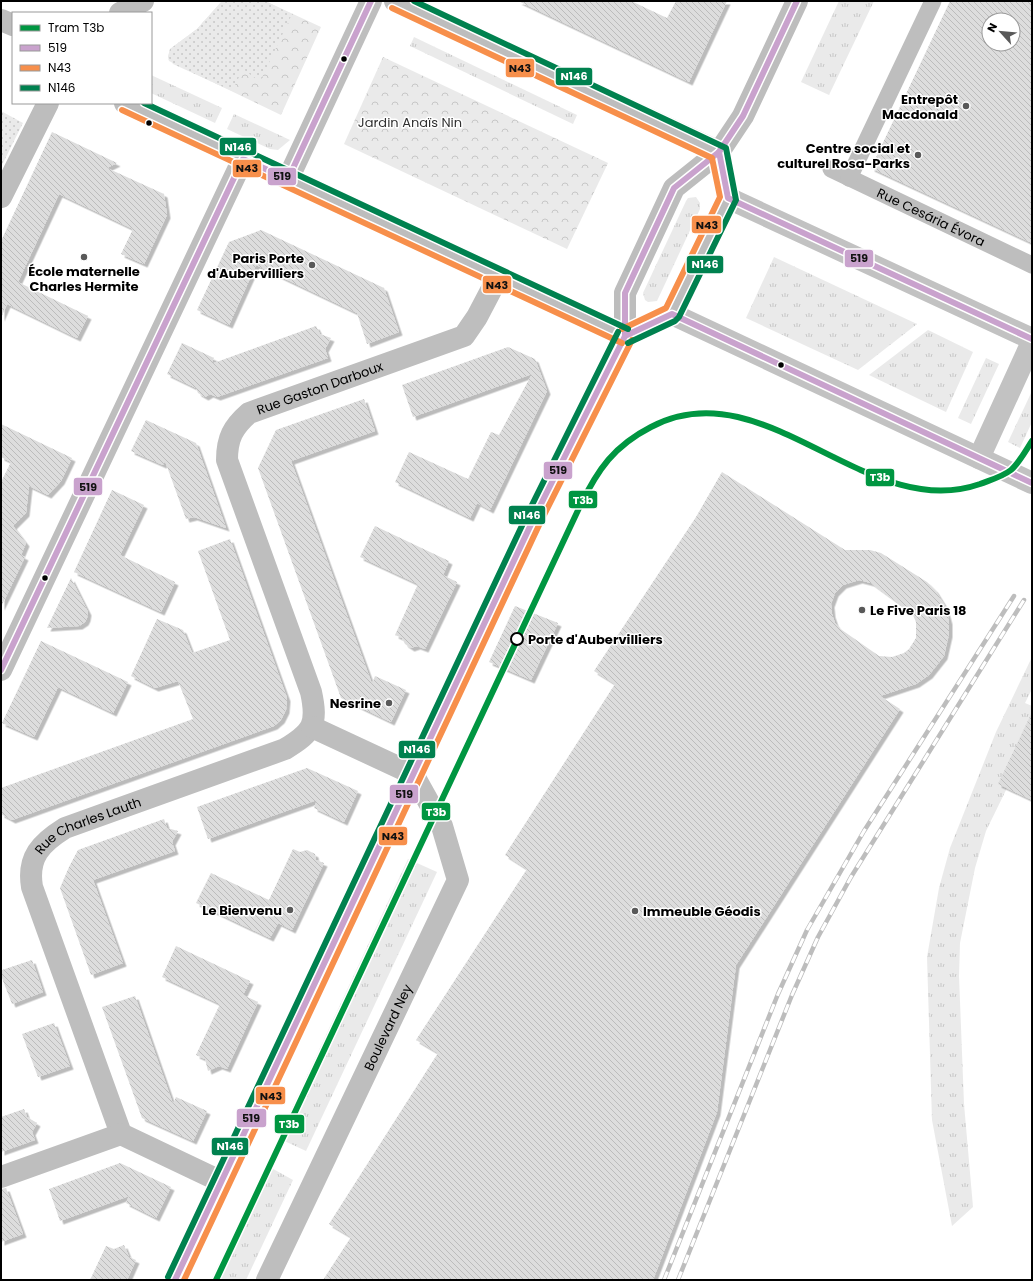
<svg xmlns="http://www.w3.org/2000/svg" width="1033" height="1281" viewBox="0 0 1033 1281" font-family="Poppins,sans-serif">
<style>
.grass{fill:url(#grass-tufts)}
.forest{fill:url(#forest-crowns)}
.garden{fill:url(#garden-dots)}
.building{fill:url(#building-back-hatch);fill-rule:evenodd;filter:url(#shadow)}
.lines{fill:none;stroke-linecap:round;stroke-linejoin:round}
.pedestrian{stroke:#bebebe;stroke-width:17}
.minor{stroke:#bebebe;stroke-width:22}
.secondary{stroke:#c2c2c2;stroke-width:22}
.primary{stroke:#bdbdbd;stroke-width:22}
.trunk{stroke:#bdbdbd;stroke-width:22}
.rail-casing{stroke:#bdbdbd;stroke-width:4.5}
.rail{stroke:#fff;stroke-width:3;stroke-dasharray:9;stroke-linecap:butt}
.bus-1-casing{stroke:#fff;stroke-width:9}
.bus-2-casing{stroke:#fff;stroke-width:9}
.bus-3-casing{stroke:#fff;stroke-width:9}
.bus-1{stroke:#c9a2cd;stroke-width:6}
.bus-2{stroke:#f78f4b;stroke-width:6}
.bus-3{stroke:#00814f;stroke-width:6}
.tram-1-casing{stroke:#fff;stroke-width:9}
.tram-1{stroke:#009641;stroke-width:6}
.bus-dot{fill:#000;stroke:#fff;stroke-width:1.5}
.poi-dot{fill:#595959;stroke:#fff;stroke-width:1.5}
.stop-dot{fill:#fff;stroke:#000;stroke-width:2}
.labels{text-anchor:middle;stroke-width:3;stroke-linejoin:round;paint-order:stroke}
.poi-label{font-size:13px;font-weight:bold;fill:#000;stroke:#fff;text-anchor:end}
.park-label{font-size:13px;fill:#303030;stroke:#fff}
.street-label{font-size:13px;fill:#000;stroke:#fff}
.stop-label{font-size:13px;font-weight:bold;fill:#000;stroke:#fff;text-anchor:start}
.line-badge{stroke:#fff;stroke-width:1.5}
.badge-label{font-size:11px;text-anchor:middle;font-weight:bold;fill:#fff}
.pale-badge-label{font-size:11px;text-anchor:middle;font-weight:bold;fill:#111}
</style>
<defs>
<pattern id="grass-tufts" width="24" height="20" patternUnits="userSpaceOnUse"><rect width="24" height="20" fill="#eaeaea"/><path d="M3 7l-1-3M5 7V3M7 7l1-3M15 17l-1-3M17 17v-4M19 17l1-3" fill="none" stroke="#c7c7c7"/></pattern>
<pattern id="forest-crowns" width="20" height="18" patternUnits="userSpaceOnUse"><rect width="20" height="18" fill="#eaeaea"/><path d="M2 6a3 3 0 1 1 6 0M12 15a3 3 0 1 1 6 0" fill="none" stroke="#c7c7c7"/></pattern>
<pattern id="garden-dots" width="8" height="8" patternUnits="userSpaceOnUse"><rect width="8" height="8" fill="#eaeaea"/><path d="M2 2h.1M6 6h.1" fill="none" stroke="#c7c7c7" stroke-width="1.8" stroke-linecap="round"/></pattern>
<pattern id="building-back-hatch" width="6" height="6" patternUnits="userSpaceOnUse"><rect width="6" height="6" fill="#ddd"/><path d="M-1 5l2 2M0 0l6 6M5-1l2 2" fill="none" stroke="#bcbcbc"/></pattern>
<filter id="shadow"><feDropShadow dx="3.5" dy="3.5" stdDeviation="0" flood-color="#0004"/></filter>
</defs>
<rect width="100%" height="100%" fill="#fff"/>
<g class="grass">
<polygon points="839,1 874,1 829,95 801,82"/>
<polygon points="414,37 577,115 573,124 410,46"/>
<polygon points="151,75 222,108 215,123 151,93"/>
<polygon points="234,114 290,140 278,150 270,149 227,129"/>
<polygon points="696,197 700,203 700,209 657,301 648,302 645,300 643,293 686,201 688,198"/>
<polygon points="774,257 917,324 858,370 746,318"/>
<polygon points="928,330 973,352 946,412 869,375"/>
<polygon points="986,358 999,364 971,424 958,418"/>
<polygon points="1032,391 1032,422 1020,448 1008,442"/>
<polygon points="1032,657 1032,689 1025,703 1032,706 1032,712 1007,788 986,831 975,868 960,943 959,976 964,1104 973,1207 952,1226 932,1120 927,957 939,888 950,848 996,732"/>
<polygon points="408,859 437,872 306,1151 278,1138"/>
<polygon points="266,1165 293,1180 246,1280 211,1280"/>
</g>
<g class="forest">
<polygon points="222,1 265,1 321,27 281,115 169,61 168,57 170,49 197,29"/>
<polygon points="383,57 608,163 567,249 344,144"/>
</g>
<g class="garden">
<polygon points="222,1 265,1 292,14 260,82 243,69 232,91 173,64 168,57 170,49 197,29"/>
<polygon points="1,111 23,123 1,167"/>
</g>
<g class="building">
<polygon points="518,1 631,1 667,18 676,1 727,1 689,82"/>
<path d="M950,1H1032V243L871,168ZM989,20H1013V44H989Z"/>
<polygon points="52,132 117,163 107,168 164,194 167,215 144,264 121,254 133,229 59,194 18,282 88,316 77,338 7,304 1,318 1,241"/>
<polygon points="261,230 384,288 399,332 367,344 357,313 256,265 229,325 197,310 229,242"/>
<polygon points="316,326 320,334 331,338 325,349 328,358 217,397 210,394 205,397 198,393 196,388 167,374 182,343 214,358 211,364"/>
<polygon points="508,347 535,359 547,391 490,510 477,503 470,518 395,482 409,452 468,479 491,432 499,435 532,374 413,417 402,385"/>
<polygon points="364,399 375,431 291,461 372,684 375,676 406,690 391,722 341,698 258,468 276,430"/>
<polygon points="146,420 196,443 226,528 194,517 186,519 165,461 163,465 131,451"/>
<polygon points="1,424 72,458 61,481 48,495 29,486 26,513 13,526 26,543 21,555 25,557 1,607 1,482 11,462 1,457"/>
<path d="M722,472L845,550H870L881,553L927,582L935,590L945,606L949,621V634L944,656L929,675L916,684L880,696L900,709L736,965L717,1112L653,1280H323L351,1237L329,1224L438,1053L416,1040L527,869L505,855L615,684L594,671L696,517ZM859,580L871,583L912,613L916,622V638L909,649L904,653L892,657L879,656L839,628L835,623L832,614L831,604L835,593L843,585Z"/>
<polygon points="112,490 144,505 120,555 175,582 161,612 74,572"/>
<polygon points="375,526 449,561 443,575 457,582 425,649 417,646 411,648 405,644 402,638 395,635 418,584 360,557"/>
<polygon points="230,539 287,698 286,710 281,720 274,726 12,820 1,814 1,788 193,719 178,681 155,688 131,676 157,619 183,630 192,653 230,640 198,551"/>
<polygon points="71,578 88,612 87,618 85,622 79,626 47,628"/>
<polygon points="515,606 558,623 531,680 489,662"/>
<polygon points="41,641 128,682 113,713 58,687 34,737 2,723"/>
<polygon points="1032,712 1032,800 998,784"/>
<polygon points="307,768 358,791 344,822 314,808 317,800 208,839 197,807"/>
<polygon points="164,819 167,828 178,831 172,842 175,851 93,880 123,963 91,975 60,888 69,867 78,850"/>
<polygon points="293,849 300,852 307,850 315,854 316,860 324,863 292,930 278,923 270,938 196,903 211,873 269,900"/>
<polygon points="176,946 250,981 243,995 258,1002 227,1069 219,1066 208,1071 205,1059 196,1055 220,1004 162,977"/>
<polygon points="32,960 43,992 12,1004 2,978 2,970"/>
<polygon points="135,996 173,1104 176,1097 207,1111 193,1141 142,1118 102,1007"/>
<polygon points="54,1023 70,1066 38,1077 22,1034"/>
<polygon points="24,1109 27,1117 37,1123 32,1132 35,1140 1,1152 1,1117"/>
<polygon points="120,1163 171,1187 156,1218 126,1203 129,1196 60,1221 49,1189"/>
<polygon points="6,1188 23,1234 1,1242 1,1189"/>
<polygon points="124,1245 129,1257 136,1260 127,1280 90,1280 106,1246 114,1249"/>
</g>
<g class="lines">
<g class="pedestrian">
<path id="s1" d="M831,169L1032,265"/>
<polyline points="849,178 933,1"/>
</g>
<g class="minor">
<polyline points="288,179 371,1"/>
<polyline points="1,670 243,159"/>
<path id="s2" d="M121,1134L32,887C27,857 41,843 65,828L285,749C313,732 318,724 311,692L227,460C227,438 233,427 249,413L464,336L477,317L498,277"/>
<polyline points="1,1177 121,1134 222,1182"/>
<path id="s3" d="M267,1280L458,880L442,826L413,774L312,727"/>
</g>
<g class="secondary">
<polyline points="728,198 1032,339"/>
<polyline points="672,314 1032,483"/>
<polyline points="979,458 1032,342"/>
</g>
<g class="primary">
<polyline points="395,1 719,152"/>
<polyline points="120,13 143,1"/>
<polyline points="1,20 13,25"/>
<polyline points="125,103 625,336"/>
<polyline points="625,336 672,314 728,198 719,152"/>
<polyline points="175,1280 534,518 625,336 625,293 674,188 719,152 743,116 797,1"/>
</g>
<polyline class="trunk" points="1,197 48,103"/>
<g class="rail-casing">
<g id="rail">
<polyline points="664,1280 778,994 807,930 864,831 1014,596"/>
<polyline points="678,1280 792,995 818,937 851,877 1024,600"/>
</g>
</g>
<use href="#rail" class="rail"/>
<g class="bus-1-casing">
<g id="bus-1">
<polyline points="719,152 728,198 1032,339"/>
<polyline points="625,336 672,314 1032,483"/>
<polyline points="1,670 243,159 288,179 371,1"/>
<polyline points="175,1280 534,518 625,336 625,293 674,188 719,152 743,116 797,1"/>
</g>
</g>
<g class="bus-2-casing">
<g id="bus-2">
<polyline points="392,8 712,158 720,197 666,308 622,329"/>
<polyline points="122,110 622,343"/>
<polyline points="184,1280 541,521 632,340"/>
</g>
</g>
<g class="bus-3-casing">
<g id="bus-3">
<polyline points="414,1 726,148 736,200 679,317 675,321 628,343"/>
<polyline points="144,103 628,329"/>
<polyline points="168,1277 527,515 618,332"/>
</g>
</g>
<use href="#bus-1" class="bus-1"/>
<use href="#bus-2" class="bus-2"/>
<use href="#bus-3" class="bus-3"/>
<g class="tram-1-casing">
<path id="tram-1" d="M216,1280L580,506C598,469 614,446 651,427C764,367 866,524 980,484C990,480 1002,477 1011,470C1019,463 1026,450 1032,441"/>
</g>
<use href="#tram-1" class="tram-1"/>
</g>
<g class="bus-dot">
<circle cx="344" cy="59" r="3.5"/>
<circle cx="149" cy="123" r="3.5"/>
<circle cx="781" cy="365" r="3.5"/>
<circle cx="45" cy="578" r="3.5"/>
</g>
<g class="poi-dot">
<circle cx="966" cy="106" r="4"/>
<circle cx="918" cy="155" r="4"/>
<circle cx="84" cy="257" r="4"/>
<circle cx="312" cy="265" r="4"/>
<circle cx="862" cy="610" r="4"/>
<circle cx="389" cy="703" r="4"/>
<circle cx="290" cy="910" r="4"/>
<circle cx="635" cy="911" r="4"/>
</g>
<circle class="stop-dot" cx="517" cy="639" r="6"/>
<g class="labels">
<g class="poi-label">
<text x="958" y="104">Entrepôt<tspan x="958" dy="15">Macdonald</tspan></text>
<text x="910" y="153">Centre social et<tspan x="910" dy="15">culturel Rosa-Parks</tspan></text>
<text x="304" y="263">Paris Porte<tspan x="304" dy="15">d'Aubervilliers</tspan></text>
<text x="84" y="276" text-anchor="middle">École maternelle<tspan x="84" dy="15">Charles Hermite</tspan></text>
<text x="870" y="615" text-anchor="start">Le Five Paris 18</text>
<text x="381" y="708">Nesrine</text>
<text x="282" y="915">Le Bienvenu</text>
<text x="643" y="916" text-anchor="start">Immeuble Géodis</text>
</g>
<g class="park-label">
<text x="410" y="127">Jardin Anaïs Nin</text>
</g>
<g class="street-label">
<text dy="5" stroke="none"><textPath href="#s1" startOffset="111">Rue Cesária Évora</textPath></text>
<text dy="5" stroke="none"><textPath href="#s2" startOffset="1015">Rue Gaston Darboux</textPath></text>
<text dy="5" stroke="none"><textPath href="#s2" startOffset="357">Rue Charles Lauth</textPath></text>
<text dy="5" stroke="none"><textPath href="#s3" startOffset="280">Boulevard Ney</textPath></text>
</g>
<g class="stop-label">
<text x="528" y="644">Porte d'Aubervilliers</text>
</g>
</g>
<g class="line-badge">
<rect x="505" y="58" width="30" height="20" rx="4" fill="#f78f4b"/>
<rect x="555" y="67" width="38" height="19" rx="4" fill="#00814f"/>
<rect x="219" y="137" width="38" height="19" rx="4" fill="#00814f"/>
<rect x="232" y="159" width="30" height="19" rx="4" fill="#f78f4b"/>
<rect x="267" y="167" width="30" height="19" rx="4" fill="#c9a2cd"/>
<rect x="691" y="215" width="31" height="19" rx="4" fill="#f78f4b"/>
<rect x="844" y="249" width="30" height="19" rx="4" fill="#c9a2cd"/>
<rect x="686" y="255" width="38" height="19" rx="4" fill="#00814f"/>
<rect x="482" y="275" width="30" height="19" rx="4" fill="#f78f4b"/>
<rect x="543" y="461" width="30" height="19" rx="4" fill="#c9a2cd"/>
<rect x="865" y="468" width="30" height="19" rx="4" fill="#009641"/>
<rect x="73" y="477" width="30" height="19" rx="4" fill="#c9a2cd"/>
<rect x="568" y="490" width="30" height="19" rx="4" fill="#009641"/>
<rect x="508" y="505" width="38" height="20" rx="4" fill="#00814f"/>
<rect x="398" y="740" width="38" height="19" rx="4" fill="#00814f"/>
<rect x="389" y="784" width="30" height="20" rx="4" fill="#c9a2cd"/>
<rect x="421" y="802" width="30" height="19" rx="4" fill="#009641"/>
<rect x="378" y="826" width="30" height="20" rx="4" fill="#f78f4b"/>
<rect x="255" y="1086" width="31" height="19" rx="4" fill="#f78f4b"/>
<rect x="236" y="1108" width="31" height="20" rx="4" fill="#c9a2cd"/>
<rect x="274" y="1114" width="31" height="20" rx="4" fill="#009641"/>
<rect x="211" y="1137" width="38" height="19" rx="4" fill="#00814f"/>
</g>
<g class="badge-label">
<text x="574" y="80">N146</text>
<text x="238" y="151">N146</text>
<text x="705" y="268">N146</text>
<text x="880" y="481">T3b</text>
<text x="583" y="504">T3b</text>
<text x="527" y="519">N146</text>
<text x="417" y="753">N146</text>
<text x="436" y="816">T3b</text>
<text x="289" y="1128">T3b</text>
<text x="230" y="1150">N146</text>
</g>
<g class="pale-badge-label">
<text x="520" y="72">N43</text>
<text x="247" y="172">N43</text>
<text x="282" y="180">519</text>
<text x="707" y="229">N43</text>
<text x="859" y="262">519</text>
<text x="497" y="289">N43</text>
<text x="558" y="474">519</text>
<text x="88" y="491">519</text>
<text x="404" y="798">519</text>
<text x="393" y="840">N43</text>
<text x="271" y="1100">N43</text>
<text x="251" y="1122">519</text>
</g>
<rect width="1033" height="1281" fill="none" stroke="#000000" stroke-width="4"/>
<rect x="12" y="12" width="140" height="92" fill="#ffffff" stroke="#999999"/>
<rect x="20" y="25" width="20" height="6" fill="#009641" stroke="#999999"/>
<text x="48" y="32" font-size="12" fill="#000000">Tram T3b</text>
<rect x="20" y="45" width="20" height="6" fill="#c9a2cd" stroke="#999999"/>
<text x="48" y="52" font-size="12" fill="#000000">519</text>
<rect x="20" y="65" width="20" height="6" fill="#f78f4b" stroke="#999999"/>
<text x="48" y="72" font-size="12" fill="#000000">N43</text>
<rect x="20" y="85" width="20" height="6" fill="#00814f" stroke="#999999"/>
<text x="48" y="92" font-size="12" fill="#000000">N146</text>
<g transform="translate(1001 32) rotate(297)"><circle r="19" fill="#ffffff" stroke="#999999"/>
<path d="M0-3L7 15L0 10L-7 15Z" fill="#595959"/>
<text y="-6" font-size="11" font-weight="bold" text-anchor="middle" fill="#000000">N</text>
</g>
</svg>
